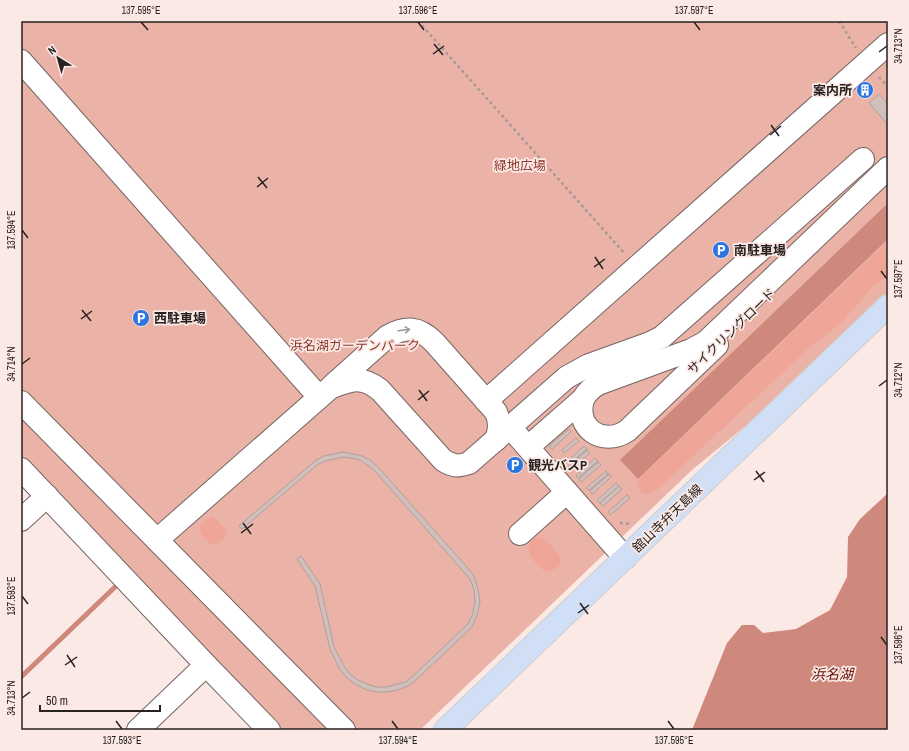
<svg xmlns="http://www.w3.org/2000/svg" width="909" height="751" viewBox="0 0 909 751" font-family="'Archivo Narrow','Noto Sans JP',sans-serif">
<style>
.green{fill:#ebb3a8}
.forest{fill:#efa699}
.water{fill:#cf887c}
.lines{fill:none;stroke-linecap:round;stroke-linejoin:round}
.stream{stroke:#cf887c;stroke-width:5}
.building{fill:#d1bfbc;stroke:#af9f9b}
.minor-casing{stroke:#746562;stroke-width:24}
.major-casing{stroke:#cfcece;stroke-width:24}
.path{stroke:#a79997;stroke-width:2.5;stroke-dasharray:3 3;stroke-linecap:butt}
.minor{stroke:#fff;stroke-width:22}
.major{stroke:#d0dff5;stroke-width:22}
.oneway{stroke:#9e9b9b}
.ticks{fill:none;stroke:#272120;stroke-width:1.5}
.labels{text-anchor:middle;stroke-width:3.5;stroke-linejoin:round;paint-order:stroke}
.poi-label{font-size:13px;font-weight:bold;fill:#272120;stroke:#fbe9e5;text-anchor:start}
.park-label{font-size:13px;fill:#8e382c;stroke:#fbe9e5}
.street-label{font-size:13px;fill:#272120;stroke:#fbe9e5}
.water-label{font-size:14px;font-style:italic;fill:#640e06;stroke:#fbe9e5}
.neatline{fill:none;stroke:#272120;stroke-width:1.5}
.ticks-label{font-size:10px;text-anchor:middle;fill:#272120}
</style>
<rect width="100%" height="100%" fill="#fbe9e5"/>
<polygon class="green" points="21,21 888,21 888,294 783,395 692,470 420,730 276,730 21,464"/>
<g class="forest">
<path d="M888,241V275L872,288L841,323L808,349L657,490L651,494L645,495C639,491 637,487 638,480Z"/>
<path d="M213,516L225,528L227,535L217,544L212,545L203,538L199,529C200,523 207,518 213,516Z"/>
<path d="M537,537C547,538 555,550 561,558C562,567 554,570 546,572C535,565 518,545 537,537Z"/>
</g>
<g class="water">
<polygon points="888,203 888,239 638,479 620,460"/>
<polygon points="888,493 888,730 692,730 727,643 742,625 754,625 763,633 796,629 830,610 847,577 848,537 860,519"/>
</g>
<g class="lines">
<polyline class="stream" points="21,677 115,587"/>
</g>
<g class="building">
<polygon points="861,81 864,84 867,81 874,89 863,98 856,91 859,88 857,84"/>
<polygon points="879,94 888,104 888,125 869,103"/>
<polygon points="569,429 571,432 552,449 549,446"/>
<polygon points="576,438 579,441 564,453 562,450"/>
<polygon points="584,446 587,449 572,462 570,459"/>
<polygon points="587,450 590,453 571,470 568,467"/>
<polygon points="343,452 362,456 370,460 378,467 466,566 474,576 478,589 480,602 477,615 472,627 417,679 408,686 398,690 387,692 376,692 365,689 355,684 346,677 339,668 330,649 315,586 297,559 301,556 320,584 334,647 344,666 350,674 358,680 367,684 376,687 386,687 406,682 414,675 468,624 473,613 475,601 474,590 470,579 462,570 374,470 360,460 351,458 343,457 325,461 317,465 242,529 239,526 315,461 324,456"/>
<polygon points="595,458 598,461 578,478 576,476"/>
<polygon points="598,462 601,465 581,482 579,479"/>
<polygon points="606,471 608,474 589,490 586,488"/>
<polygon points="609,474 611,477 592,494 590,491"/>
<polygon points="616,483 619,486 600,503 597,500"/>
<polygon points="619,486 622,489 603,506 600,503"/>
<polygon points="627,495 630,498 610,515 608,512"/>
</g>
<g class="lines">
<g class="minor-casing">
<g id="minor">
<polyline points="21,61 319,397"/>
<path d="M333,385L388,336C406,326 419,327 434,342L496,412C500,422 500,429 496,440"/>
<path d="M583,399C575,428 602,447 627,431L717,345"/>
<polyline points="486,401 888,44"/>
<polyline points="21,402 344,730"/>
<polyline points="516,434 625,558"/>
<path d="M535,441L583,399C587,392 591,388 598,384L691,350L706,342L888,168"/>
<polyline points="21,469 206,665 269,730"/>
<polyline points="21,520 47,496"/>
<polyline points="520,534 567,492"/>
<path d="M157,540L330,388C350,380 361,375 380,390L443,460C452,466 458,467 469,463L567,377L589,365L650,343L662,337L863,159"/>
<polyline points="138,730 206,665"/>
</g>
</g>
<g class="major-casing">
<polyline id="major" points="445,730 888,306"/>
</g>
<g class="path">
<polyline points="418,21 625,254"/>
<polyline points="839,21 856,48"/>
<polyline points="879,77 888,87"/>
<polyline points="620,523 630,524"/>
</g>
<use href="#minor" class="minor"/>
<use href="#major" class="major"/>
</g>
<defs><path id="oneway-shaft" d="M-6 0H5M1.5-3L5.5 0L1.5 3" fill="none" stroke-width="1.6" stroke-linecap="round" stroke-linejoin="round"/></defs>
<use class="oneway" href="#oneway-shaft" transform="translate(404 330) rotate(-7)"/>
<path class="ticks" d="M141,22L148,30M418,22L424,30M694,22L700,30M434,44L443,55M879,52L887,46M433,54L444,46M771,125L779,136M770,135L781,126M258,177L267,188M257,187L268,178M22,230L28,238M595,257L603,269M594,267L605,259M881,271L887,279M82,310L91,321M81,319L92,311M22,364L30,358M879,386L887,380M419,390L427,401M418,400L429,391M756,471L764,482M754,480L765,472M243,523L251,534M241,533L253,524M22,596L28,604M580,603L588,614M578,613L589,605M881,637L887,645M67,655L75,667M65,665L77,657M22,698L30,692M116,721L122,729M392,721L398,729M668,721L674,729"/>
<defs>
<g id="building-disc" transform="scale(0.9)"><circle r="9.5" fill="#2c75e1" stroke="#fbe9e5"/><path d="M-4-6H4V6H1V3H-1V6H-4ZM-2.5-4.3h1.7v1.8h-1.7ZM.8-4.3h1.7v1.8H.8ZM-2.5-1h1.7V.8h-1.7ZM.8-1h1.7V.8H.8Z" fill="#fff"/></g>
<g id="parking-disc" transform="scale(0.9)"><circle r="9.5" fill="#2c75e1" stroke="#fbe9e5"/><path d="M-3.5-5.5H1a3.5 3.5 0 0 1 0 7H-1V5.5H-3.5ZM-1-3.4V-.6H.8a1.4 1.4 0 0 0 0-2.8Z" fill="#fff"/></g>
</defs>
<g fill-rule="evenodd">
<use href="#building-disc" x="865" y="90"/>
<use href="#parking-disc" x="721" y="250"/>
<use href="#parking-disc" x="141" y="318"/>
<use href="#parking-disc" x="515" y="465"/>
</g>
<g class="labels">
<g class="poi-label">
<text x="852" y="95" text-anchor="end">案内所</text>
<text x="734" y="255">南駐車場</text>
<text x="154" y="323">西駐車場</text>
<text x="528" y="470">観光バスP</text>
</g>
<g class="park-label">
<text x="520" y="170">緑地広場</text>
<text x="355" y="350">浜名湖ガーデンパーク</text>
</g>
<g class="street-label">
<text transform="translate(731 331) rotate(-44)" y="5">サイクリングロード</text>
<text transform="translate(667 518) rotate(-44)" y="5">舘山寺弁天島線</text>
</g>
<g class="water-label">
<text x="832" y="679">浜名湖</text>
</g>
</g>
<rect width="909" height="751" fill="none" stroke="#fbe9e5" stroke-width="44"/>
<g transform="translate(58 58) rotate(323)" stroke="#fbe9e5" stroke-width="3" paint-order="stroke">
<path d="M0-3L7 15L0 10L-7 15Z" fill="#272120"/>
<text y="-6" font-size="11" font-weight="bold" text-anchor="middle" fill="#272120">N</text>
</g>
<path d="M40 705v6h120v-6" fill="none" stroke="#272120" stroke-width="2"/>
<text x="46" y="705" font-size="12" fill="#272120" stroke="#fbe9e5" stroke-width="3" paint-order="stroke">50 m</text>
<rect x="22" y="22" width="865" height="707" class="neatline"/>
<g class="ticks-label">
<text x="141" y="14">137.595°E</text>
<text x="418" y="14">137.596°E</text>
<text x="694" y="14">137.597°E</text>
<text transform="translate(898 46) rotate(-90)" y="4">34.713°N</text>
<text transform="translate(11 230) rotate(-90)" y="4">137.594°E</text>
<text transform="translate(898 279) rotate(-90)" y="4">137.597°E</text>
<text transform="translate(11 364) rotate(-90)" y="4">34.714°N</text>
<text transform="translate(898 380) rotate(-90)" y="4">34.712°N</text>
<text transform="translate(11 596) rotate(-90)" y="4">137.593°E</text>
<text transform="translate(898 645) rotate(-90)" y="4">137.596°E</text>
<text transform="translate(11 698) rotate(-90)" y="4">34.713°N</text>
<text x="122" y="744">137.593°E</text>
<text x="398" y="744">137.594°E</text>
<text x="674" y="744">137.595°E</text>
</g>
</svg>
